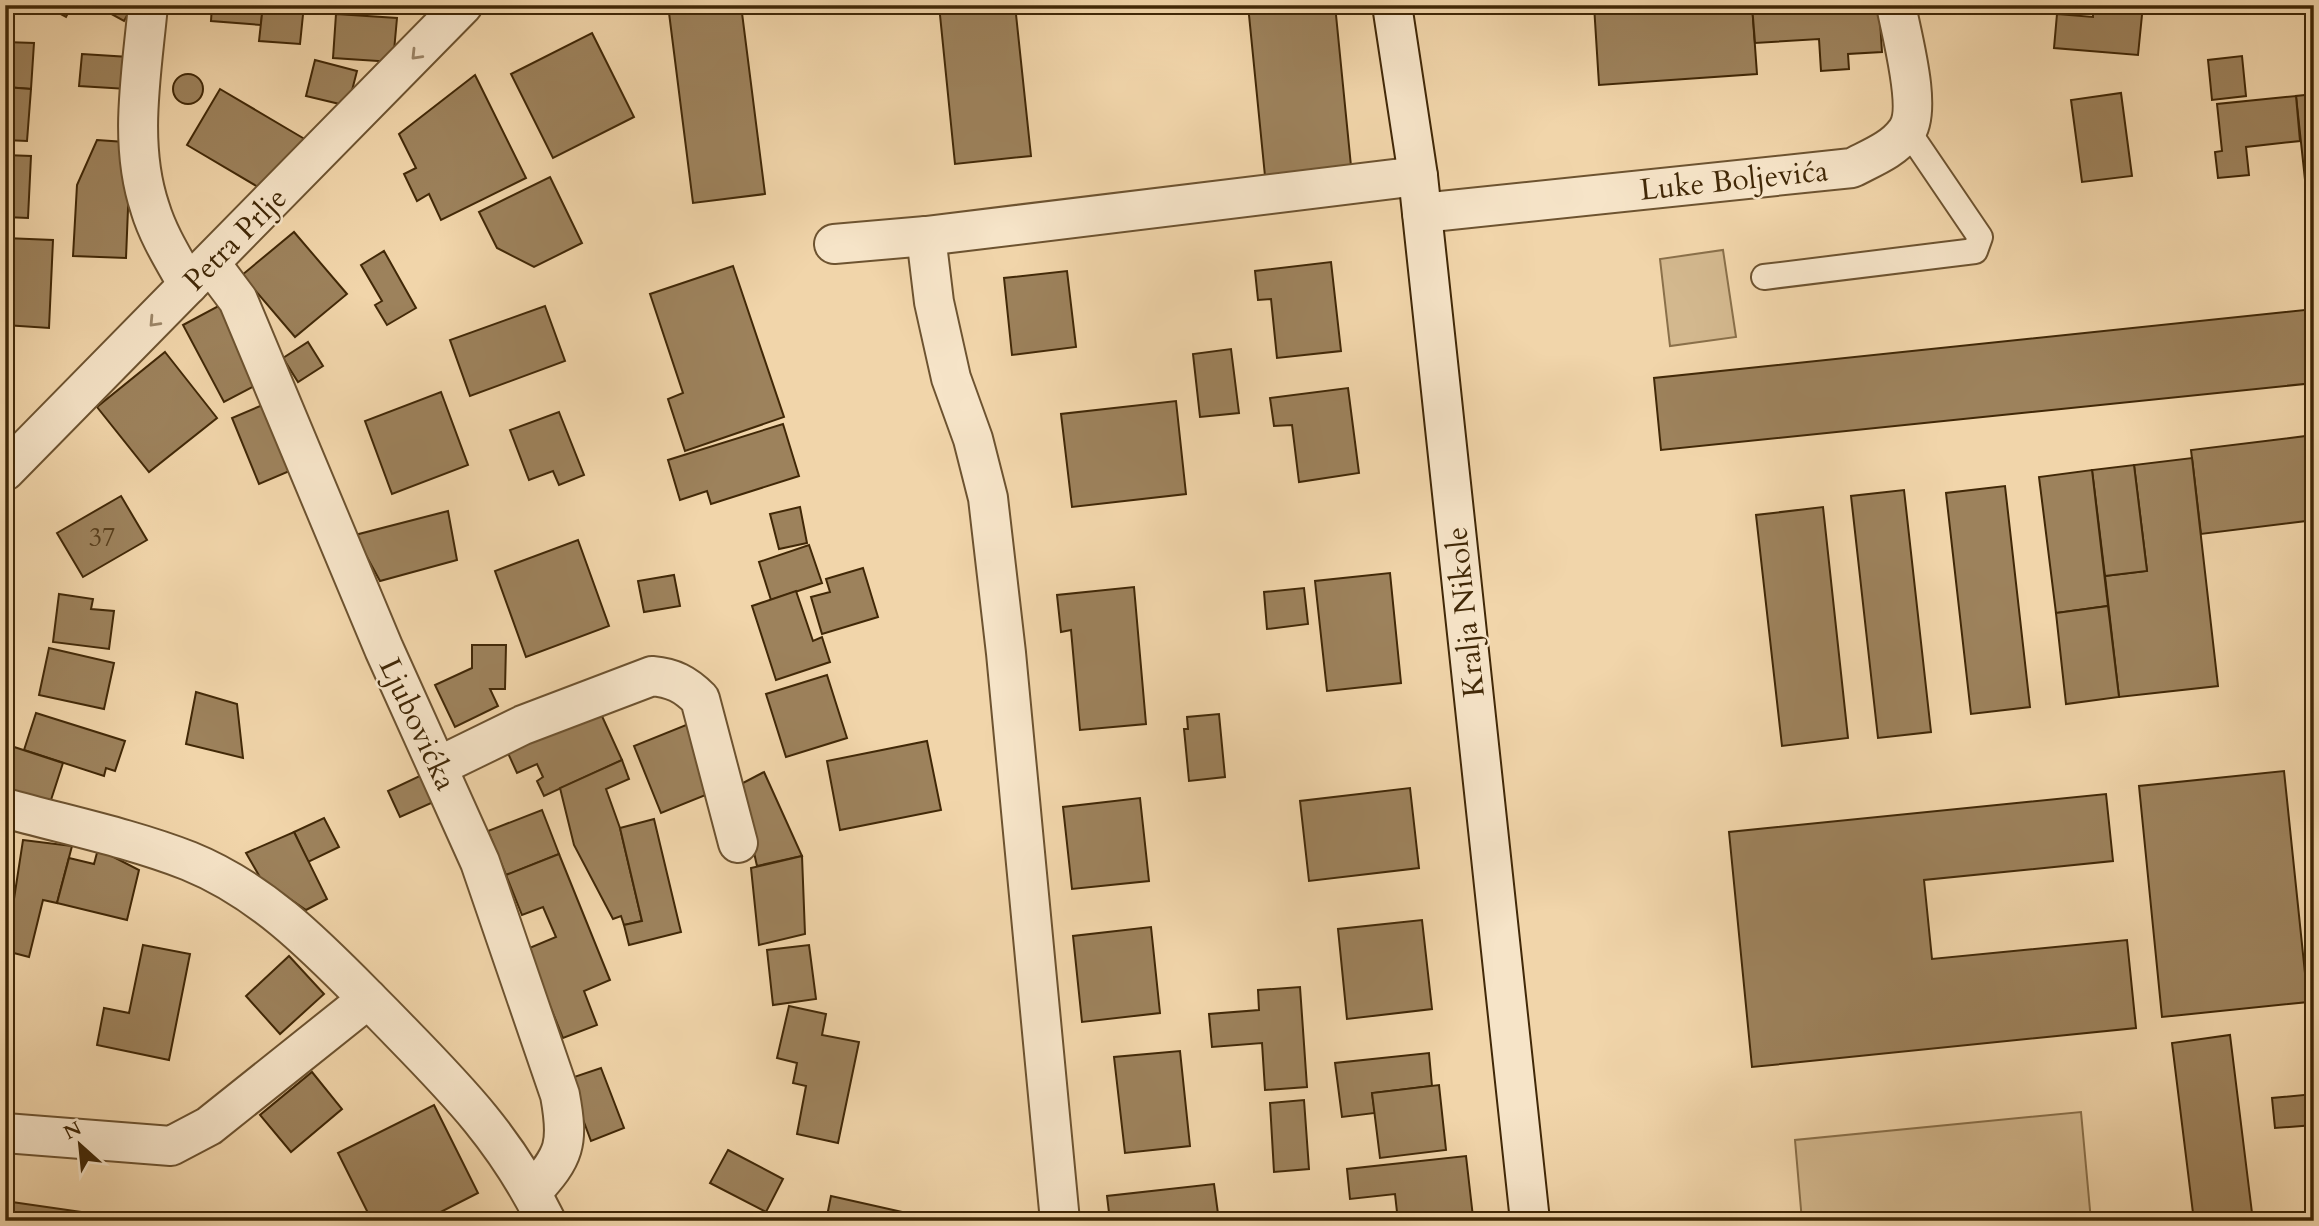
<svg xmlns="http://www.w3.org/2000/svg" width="2319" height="1226" viewBox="0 0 2319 1226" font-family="Cardo,serif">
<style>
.green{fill:#d3b88e;stroke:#8a704a;stroke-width:2}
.building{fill:#9d825c;stroke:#412807;stroke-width:2}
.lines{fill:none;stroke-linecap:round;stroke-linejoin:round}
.lane-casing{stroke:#6d5330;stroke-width:28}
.street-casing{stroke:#6d5330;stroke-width:42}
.secondary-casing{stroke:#412807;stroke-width:42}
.lane{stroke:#f6e4c8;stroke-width:24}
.street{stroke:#f6e4c8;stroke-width:38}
.secondary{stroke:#f6e4c8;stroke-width:38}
.oneway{stroke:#9c8668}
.labels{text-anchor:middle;stroke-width:5;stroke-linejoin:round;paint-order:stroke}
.number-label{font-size:26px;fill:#583e1c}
.street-label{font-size:30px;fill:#412807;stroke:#f6e4c8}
</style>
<rect width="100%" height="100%" fill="#f1d5aa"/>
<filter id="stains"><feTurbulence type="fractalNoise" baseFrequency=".00286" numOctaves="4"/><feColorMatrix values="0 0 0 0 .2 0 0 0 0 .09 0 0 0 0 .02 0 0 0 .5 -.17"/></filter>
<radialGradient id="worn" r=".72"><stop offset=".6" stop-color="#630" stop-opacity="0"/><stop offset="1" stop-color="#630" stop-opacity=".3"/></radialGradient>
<g class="green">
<polygon points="1723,250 1736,337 1670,346 1660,259"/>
<polygon points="2081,1112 2091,1221 1802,1221 1795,1140"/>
</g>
<g class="building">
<polygon points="44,5 72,5 66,17"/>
<polygon points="95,5 133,5 124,21"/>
<polygon points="212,5 263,5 261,25 211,21"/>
<polygon points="263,5 304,5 300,44 259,41"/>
<polygon points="377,5 438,5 438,10 377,8"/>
<polygon points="668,5 741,5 765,194 693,203"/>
<polygon points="939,5 1015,5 1031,156 955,164"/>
<polygon points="1248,5 1335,5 1351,166 1265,176"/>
<polygon points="1594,5 1752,5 1757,74 1599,85"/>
<polygon points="1752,5 1879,5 1882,52 1848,54 1849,69 1821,71 1819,39 1755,43"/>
<polygon points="2093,5 2143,5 2138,55 2054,48 2057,14 2093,17"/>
<polygon points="336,14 397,18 393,62 333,58"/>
<polygon points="592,33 634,117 553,158 511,74"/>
<polygon points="5,42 34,43 31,89 5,87"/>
<polygon points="82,54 129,57 127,89 79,86"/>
<polygon points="2242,56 2246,96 2212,100 2208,60"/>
<polygon points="315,60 357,71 348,106 306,96"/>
<circle cx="188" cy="89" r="15"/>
<polygon points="475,75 526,178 441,220 429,194 417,201 404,174 416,168 399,134"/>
<polygon points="5,87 31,89 27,141 5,140"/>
<polygon points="220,89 308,141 275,197 187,145"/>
<polygon points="2121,93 2132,176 2082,182 2071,100"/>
<polygon points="2314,94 2314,188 2306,189 2296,96"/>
<polygon points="2296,96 2300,141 2246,147 2249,175 2218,178 2215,152 2222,151 2217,104"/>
<polygon points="97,140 125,142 129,184 126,258 73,256 77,185"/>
<polygon points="5,155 31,156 28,218 5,217"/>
<polygon points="550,177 582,243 534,267 497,248 479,212"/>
<polygon points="294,232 347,294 295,337 242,275"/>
<polygon points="5,238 53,240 49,328 5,325"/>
<polygon points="384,251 416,308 387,325 375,305 382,301 361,265"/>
<polygon points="1331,262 1341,351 1277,358 1271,299 1258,300 1255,271"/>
<polygon points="733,266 784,417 685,451 668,399 683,393 650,294"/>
<polygon points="1067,271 1076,347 1012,355 1004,278"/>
<polygon points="224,303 266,380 224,402 183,325"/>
<polygon points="545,306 565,361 470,396 450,340"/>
<polygon points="2314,309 2314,383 1661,450 1654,378"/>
<polygon points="308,342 323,366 298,382 283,358"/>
<polygon points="1231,349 1239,413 1200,417 1193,354"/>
<polygon points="165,352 217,418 149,472 97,407"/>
<polygon points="1348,388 1359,473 1299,482 1292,425 1274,426 1270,398"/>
<polygon points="441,392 468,465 392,494 365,421"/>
<polygon points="272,401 299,467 259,484 232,418"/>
<polygon points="1176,401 1186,494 1072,507 1061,414"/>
<polygon points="559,412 584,475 559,485 553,471 529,480 510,430"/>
<polygon points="783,424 799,476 711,504 707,491 680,500 668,460"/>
<polygon points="2314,435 2314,520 2201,534 2191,450"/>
<polygon points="2192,458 2218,686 2119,697 2105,576 2147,571 2134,465"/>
<polygon points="2134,465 2147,571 2105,576 2092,470"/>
<polygon points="2092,470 2108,606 2056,613 2039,477"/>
<polygon points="2005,486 2030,707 1971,714 1946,493"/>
<polygon points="1904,490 1931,732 1878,738 1851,496"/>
<polygon points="121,496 147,540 83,577 57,533"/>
<polygon points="800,507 807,543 779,549 770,514"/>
<polygon points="1823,507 1848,738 1782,746 1756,515"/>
<polygon points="448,511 457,560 380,581 355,535"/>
<polygon points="578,540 609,626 526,657 495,571"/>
<polygon points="809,545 822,583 771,600 759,562"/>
<polygon points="863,568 878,617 822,634 811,597 830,592 826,579"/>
<polygon points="1390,573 1401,683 1327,691 1315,581"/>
<polygon points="674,575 680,606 644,612 638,581"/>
<polygon points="1134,587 1146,724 1080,730 1071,630 1061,632 1057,595"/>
<polygon points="1304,588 1308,624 1267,629 1264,592"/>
<polygon points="796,591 813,641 822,637 830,662 776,680 752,606"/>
<polygon points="59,594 93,599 91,609 114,611 109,649 53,642"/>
<polygon points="2108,606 2119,697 2066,704 2056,613"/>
<polygon points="472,645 506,645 505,689 490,689 498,706 455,727 435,685 472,668"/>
<polygon points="49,648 114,663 104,709 39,695"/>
<polygon points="827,675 847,738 786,757 766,694"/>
<polygon points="196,692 237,704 243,758 186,744"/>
<polygon points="596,703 622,760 544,796 537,781 543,777 537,764 517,773 502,740"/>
<polygon points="36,713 125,741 115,771 106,768 104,776 24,750"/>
<polygon points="1219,714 1225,777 1189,781 1184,729 1188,729 1187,717"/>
<polygon points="691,723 718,790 661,813 634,746"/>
<polygon points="927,741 941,810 840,830 827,761"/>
<polygon points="5,744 63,763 50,803 5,788"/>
<polygon points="622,760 629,779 606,789 620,828 642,921 624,925 621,916 613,919 574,845 560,788"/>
<polygon points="2284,771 2308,1002 2162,1017 2139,786"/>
<polygon points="764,772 802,856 757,866 739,785"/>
<polygon points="426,773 438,800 400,817 388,791"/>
<polygon points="1410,788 1419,868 1309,881 1300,801"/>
<polygon points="2106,794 2113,861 1924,880 1932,959 2127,940 2136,1028 1752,1067 1729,832"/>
<polygon points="1140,798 1149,881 1072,889 1063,807"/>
<polygon points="542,810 559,854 506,875 488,831"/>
<polygon points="324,818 339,847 308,862 294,832"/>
<polygon points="654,819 681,932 629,945 624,925 642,921 620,828"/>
<polygon points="294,832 327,899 306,910 261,879 246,853"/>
<polygon points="23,840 72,846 57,903 43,900 29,957 6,951"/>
<polygon points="98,849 139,870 127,920 57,903 69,858 94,864"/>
<polygon points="559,854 610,980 584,991 597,1025 563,1038 527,949 556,937 543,907 522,915 506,875"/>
<polygon points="802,856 805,934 759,945 751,868"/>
<polygon points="1422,920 1432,1009 1347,1019 1338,929"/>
<polygon points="1151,927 1160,1013 1082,1022 1073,936"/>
<polygon points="143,945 190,954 169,1060 97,1045 104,1008 129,1013"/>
<polygon points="809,945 816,999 773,1005 767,950"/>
<polygon points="289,956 324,994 280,1034 246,996"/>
<polygon points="1300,987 1307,1087 1265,1090 1262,1043 1212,1047 1209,1014 1259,1010 1258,990"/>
<polygon points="789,1006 826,1014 822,1035 859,1042 838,1143 797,1134 806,1086 793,1083 797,1063 777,1058"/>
<polygon points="2230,1035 2253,1221 2194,1221 2172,1043"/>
<polygon points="1180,1051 1190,1146 1125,1153 1114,1057"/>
<polygon points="1429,1053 1432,1086 1372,1093 1375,1113 1342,1117 1335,1063"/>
<polygon points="601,1068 624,1128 591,1141 568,1079"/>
<polygon points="312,1072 342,1109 291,1152 260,1115"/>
<polygon points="1439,1085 1446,1150 1380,1158 1372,1093"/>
<polygon points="2314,1094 2314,1125 2275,1128 2272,1098"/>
<polygon points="1304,1100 1309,1169 1274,1172 1270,1103"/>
<polygon points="434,1105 478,1193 423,1221 372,1221 338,1153"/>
<polygon points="728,1150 783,1179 766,1212 710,1183"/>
<polygon points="1466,1156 1473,1217 1398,1221 1395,1194 1350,1199 1347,1169"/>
<polygon points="1214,1184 1219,1221 1110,1221 1107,1196"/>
<polygon points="831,1196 929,1218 928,1221 826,1221"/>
<polygon points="5,1201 144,1221 5,1221"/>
</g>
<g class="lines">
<g class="lane-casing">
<polyline id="lane" points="1764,277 1975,251 1980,237 1908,131"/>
</g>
<g class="street-casing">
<g id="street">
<path d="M148,5C142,72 128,143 150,208C158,235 174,260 188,285"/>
<path d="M1422,213L1852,168C1871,158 1893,150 1906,132C1923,110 1901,33 1896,5"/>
<polyline points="926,236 934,302 951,378 973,439 988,498 1006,653 1060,1221"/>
<polyline points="834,244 926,236 1418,176"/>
<path d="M211,264L238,300L384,649L480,862L560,1095C569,1144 565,1156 532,1192"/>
<polyline points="5,471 463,5"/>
<path d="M439,766L523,725L652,676C673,678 685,684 700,699L738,843"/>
<path d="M5,808C66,825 130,838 189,861C268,893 324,955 383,1014C450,1083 503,1133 546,1221"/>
<polyline points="5,1133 171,1146 209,1126 368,999"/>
</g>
</g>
<g class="secondary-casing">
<polyline id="secondary" points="1392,5 1418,176 1530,1221"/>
</g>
<use href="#lane" class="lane"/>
<use href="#street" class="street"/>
<use href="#secondary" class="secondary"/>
</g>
<defs><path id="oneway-chevron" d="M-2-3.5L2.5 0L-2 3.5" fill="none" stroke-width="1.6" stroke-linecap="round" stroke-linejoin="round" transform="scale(1.75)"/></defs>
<g class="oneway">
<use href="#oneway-chevron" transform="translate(416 55) rotate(134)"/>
<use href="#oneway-chevron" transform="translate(154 322) rotate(133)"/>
</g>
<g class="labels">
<g class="number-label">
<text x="102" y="546">37</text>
</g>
<g class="street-label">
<text transform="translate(1734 180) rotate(-6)" y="10">Luke Boljevića</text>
<text transform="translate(235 239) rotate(-45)" y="10">Petra Prlje</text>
<text transform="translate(1465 612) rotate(-96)" y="10">Kralja Nikole</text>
<text transform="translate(418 724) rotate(65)" y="10">Ljubovićka</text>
</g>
</g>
<rect width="2319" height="1226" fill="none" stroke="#f1d5aa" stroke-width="28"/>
<rect x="7" y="7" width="2305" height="1212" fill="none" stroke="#412807" stroke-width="3.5"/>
<rect x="14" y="14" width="2291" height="1198" fill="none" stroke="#412807" stroke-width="2"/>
<g transform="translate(80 1145) rotate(333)" stroke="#f6e4c8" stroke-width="5" paint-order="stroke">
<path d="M0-5L12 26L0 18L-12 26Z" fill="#412807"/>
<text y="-10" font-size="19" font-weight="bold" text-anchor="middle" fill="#412807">N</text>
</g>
<rect width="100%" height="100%" filter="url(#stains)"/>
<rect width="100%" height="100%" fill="url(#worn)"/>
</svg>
